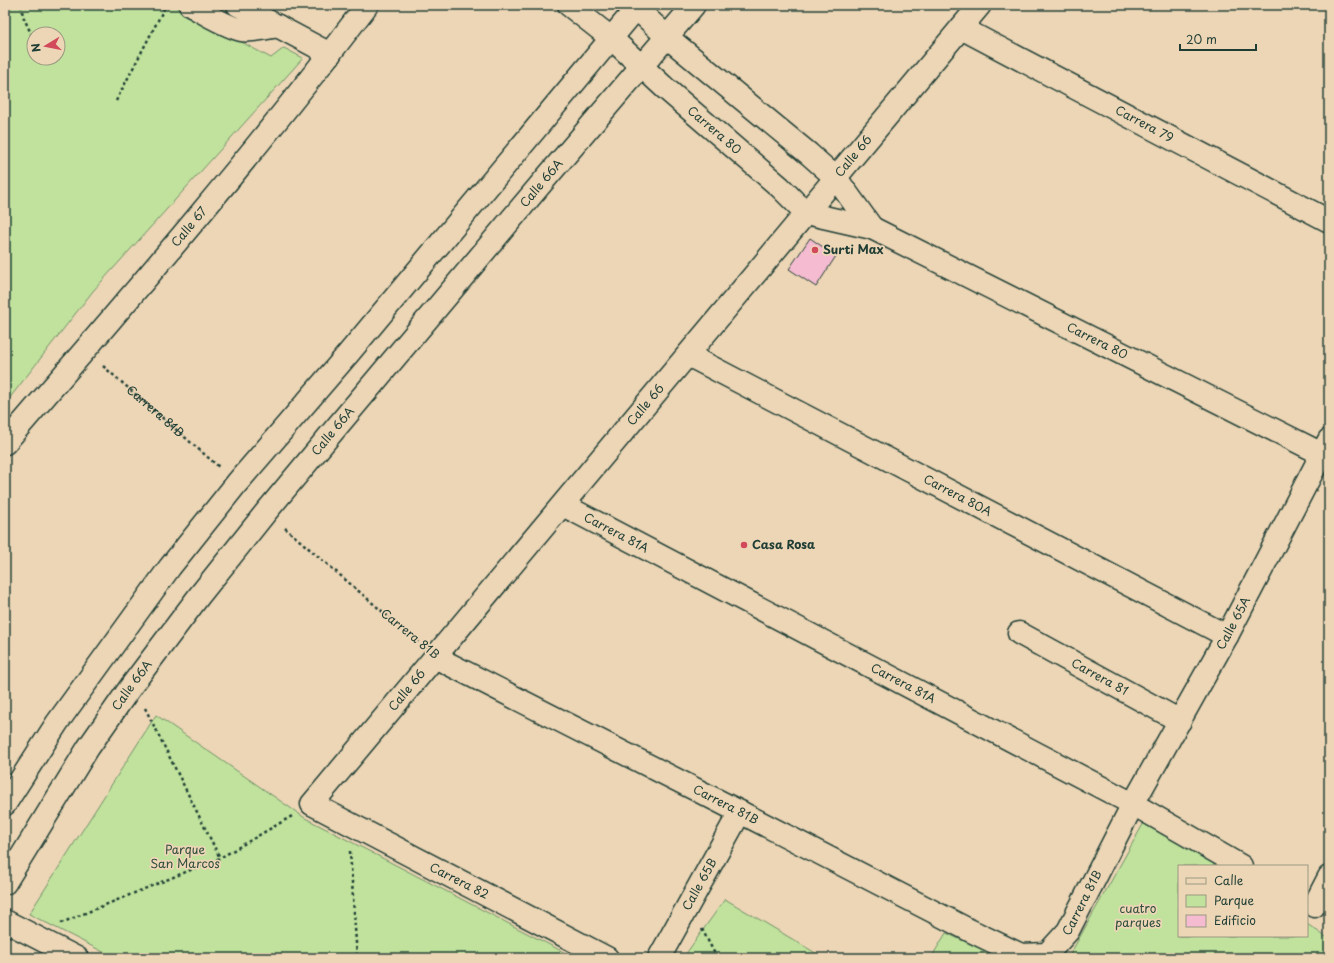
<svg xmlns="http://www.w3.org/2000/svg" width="1334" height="963" viewBox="0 0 1334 963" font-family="'Playpen Sans',sans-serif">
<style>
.green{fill:#c0e29c;stroke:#709068;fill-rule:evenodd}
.building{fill:#f5bcd1;stroke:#1f3d34}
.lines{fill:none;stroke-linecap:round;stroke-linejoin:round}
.minor-casing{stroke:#1f3d34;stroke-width:25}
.path{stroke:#1f3d34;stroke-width:2.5;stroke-dasharray:3 3;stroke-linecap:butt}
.minor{stroke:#edd6b6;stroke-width:22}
.poi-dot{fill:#d1495b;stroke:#edd6b6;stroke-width:1.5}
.labels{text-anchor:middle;stroke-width:3.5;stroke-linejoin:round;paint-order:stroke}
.street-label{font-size:12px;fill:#1f3d34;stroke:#edd6b6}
.poi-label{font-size:12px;font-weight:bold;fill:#1f3d34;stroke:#edd6b6;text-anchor:start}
.park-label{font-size:12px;fill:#2f4e3e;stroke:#edd6b6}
</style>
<rect width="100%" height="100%" fill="#edd6b6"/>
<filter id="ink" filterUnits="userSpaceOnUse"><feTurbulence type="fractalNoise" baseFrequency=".025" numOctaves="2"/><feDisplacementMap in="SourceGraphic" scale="8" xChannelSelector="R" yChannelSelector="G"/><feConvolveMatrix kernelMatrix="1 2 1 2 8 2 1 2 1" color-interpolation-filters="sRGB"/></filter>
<g filter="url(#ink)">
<g class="green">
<path d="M5,5H173L271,58L284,48L303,58L93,291L5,404ZM34,34H58V58H34Z"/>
<polygon points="156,715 305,818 575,958 115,958 29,914"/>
<polygon points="1146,819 1218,866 1179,866 1179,936 1307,936 1307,924 1329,939 1329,958 1068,958"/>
<polygon points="725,899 824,958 683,958"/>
<polygon points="946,933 1001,958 931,958"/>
</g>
<polygon class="building" points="810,238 836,256 816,287 789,269"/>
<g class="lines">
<g class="minor-casing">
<g id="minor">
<path d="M190,5C206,14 223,25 241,30C252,32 267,28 278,26"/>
<polyline points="238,5 330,54"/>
<path id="s2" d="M569,5L611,38L665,88L780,187L806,213L872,228L1322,454"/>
<polyline points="633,5 667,37 809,154 836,178 872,228"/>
<path id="s3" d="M961,28L1329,221"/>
<path id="s4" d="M688,355L1227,636"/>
<path id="s5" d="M5,443C128,300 253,156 367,5"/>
<path id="s6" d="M563,505L1133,804L1241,866"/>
<path id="s7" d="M1019,633L1180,721"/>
<path id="s8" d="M435,657L740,812L969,930L1021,955L1047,954L1068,931L1133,804L1227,636L1329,440"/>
<polyline points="5,804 57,723 170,567 237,483 348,354 639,5"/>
<path id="s9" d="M5,883L88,748L132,685L199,596L266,512L335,429L546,178L694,5"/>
<polyline points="1314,906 1329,877"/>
<polyline points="5,921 77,958"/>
<path id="s10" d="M607,958L312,804L980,5"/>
<path id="s11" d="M659,958L740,812"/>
</g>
</g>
<g class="path">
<polyline points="21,5 23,16 34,40"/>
<polyline points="43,58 45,63"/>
<polyline points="116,101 166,5"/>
<path id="s1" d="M103,366L219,467"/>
<polyline points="285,528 418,642"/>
<polyline points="145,708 220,858"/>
<polyline points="350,851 357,958"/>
<polyline points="61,923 220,858 292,816"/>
<polyline points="702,929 717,958"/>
</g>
<use href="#minor" class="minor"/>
</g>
</g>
<g class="poi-dot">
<circle cx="815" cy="250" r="4"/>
<circle cx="744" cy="545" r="4"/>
</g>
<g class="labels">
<g class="street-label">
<text dy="4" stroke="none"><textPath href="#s3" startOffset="207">Carrera 79</textPath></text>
<text dy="4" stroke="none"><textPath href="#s2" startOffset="192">Carrera 80</textPath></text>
<text dy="4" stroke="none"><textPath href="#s10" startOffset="1177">Calle 66</textPath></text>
<text dy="4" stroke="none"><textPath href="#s9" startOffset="883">Calle 66A</textPath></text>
<text dy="4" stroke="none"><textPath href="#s5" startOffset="284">Calle 67</textPath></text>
<text dy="4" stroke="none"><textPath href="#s2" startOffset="635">Carrera 80</textPath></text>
<text dy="4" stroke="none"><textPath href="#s10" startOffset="853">Calle 66</textPath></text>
<text dy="4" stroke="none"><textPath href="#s1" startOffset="69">Carrera 81B</textPath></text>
<text dy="4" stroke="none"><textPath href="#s9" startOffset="559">Calle 66A</textPath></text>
<text dy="4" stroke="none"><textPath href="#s4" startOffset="304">Carrera 80A</textPath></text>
<text dy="4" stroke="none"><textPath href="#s6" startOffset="60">Carrera 81A</textPath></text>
<text dy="4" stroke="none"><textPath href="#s8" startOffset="1064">Calle 65A</textPath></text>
<text transform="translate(410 634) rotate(39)" y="4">Carrera 81B</text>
<text dy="4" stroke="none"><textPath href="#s7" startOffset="92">Carrera 81</textPath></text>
<text dy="4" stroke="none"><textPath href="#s6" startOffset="384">Carrera 81A</textPath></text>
<text dy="4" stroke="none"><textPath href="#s9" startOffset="235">Calle 66A</textPath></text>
<text dy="4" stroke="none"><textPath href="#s10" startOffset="481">Calle 66</textPath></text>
<text dy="4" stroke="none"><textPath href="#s8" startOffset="326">Carrera 81B</textPath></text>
<text transform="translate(459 881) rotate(27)" y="4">Carrera 82</text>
<text dy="4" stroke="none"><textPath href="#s11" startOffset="84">Calle 65B</textPath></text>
<text dy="4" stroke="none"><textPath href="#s8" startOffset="746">Carrera 81B</textPath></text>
</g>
<g class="poi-label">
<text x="823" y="254">Surti Max</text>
<text x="752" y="549">Casa Rosa</text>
</g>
<g class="park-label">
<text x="185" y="854">Parque<tspan x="185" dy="14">San Marcos</tspan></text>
<text x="1138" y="913">cuatro<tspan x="1138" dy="14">parques</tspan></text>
</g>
</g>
<rect width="1334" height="963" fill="none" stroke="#edd6b6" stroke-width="20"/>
<rect x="10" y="10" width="1314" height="943" fill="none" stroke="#1f3d34" stroke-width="1.5" filter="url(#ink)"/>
<rect x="1178" y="865" width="130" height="72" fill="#edd6b6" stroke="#9b9982"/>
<rect x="1186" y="878" width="20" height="6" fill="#edd6b6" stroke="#9b9982"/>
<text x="1214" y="885" font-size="12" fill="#1f3d34">Calle</text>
<rect x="1186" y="895" width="20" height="12" fill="#c0e29c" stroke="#9b9982"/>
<text x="1214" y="905" font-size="12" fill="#1f3d34">Parque</text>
<rect x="1186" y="915" width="20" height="12" fill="#f5bcd1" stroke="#9b9982"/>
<text x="1214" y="925" font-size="12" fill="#1f3d34">Edificio</text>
<g transform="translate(46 46) rotate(260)"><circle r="19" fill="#edd6b6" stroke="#9b9982"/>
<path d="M0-3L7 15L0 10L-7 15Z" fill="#d1495b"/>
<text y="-6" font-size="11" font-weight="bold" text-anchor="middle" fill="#1f3d34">N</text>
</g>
<path d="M1180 44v6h76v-6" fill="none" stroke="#1f3d34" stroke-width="2"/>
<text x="1186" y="44" font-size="12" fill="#1f3d34" stroke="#edd6b6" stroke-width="3" paint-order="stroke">20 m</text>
</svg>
